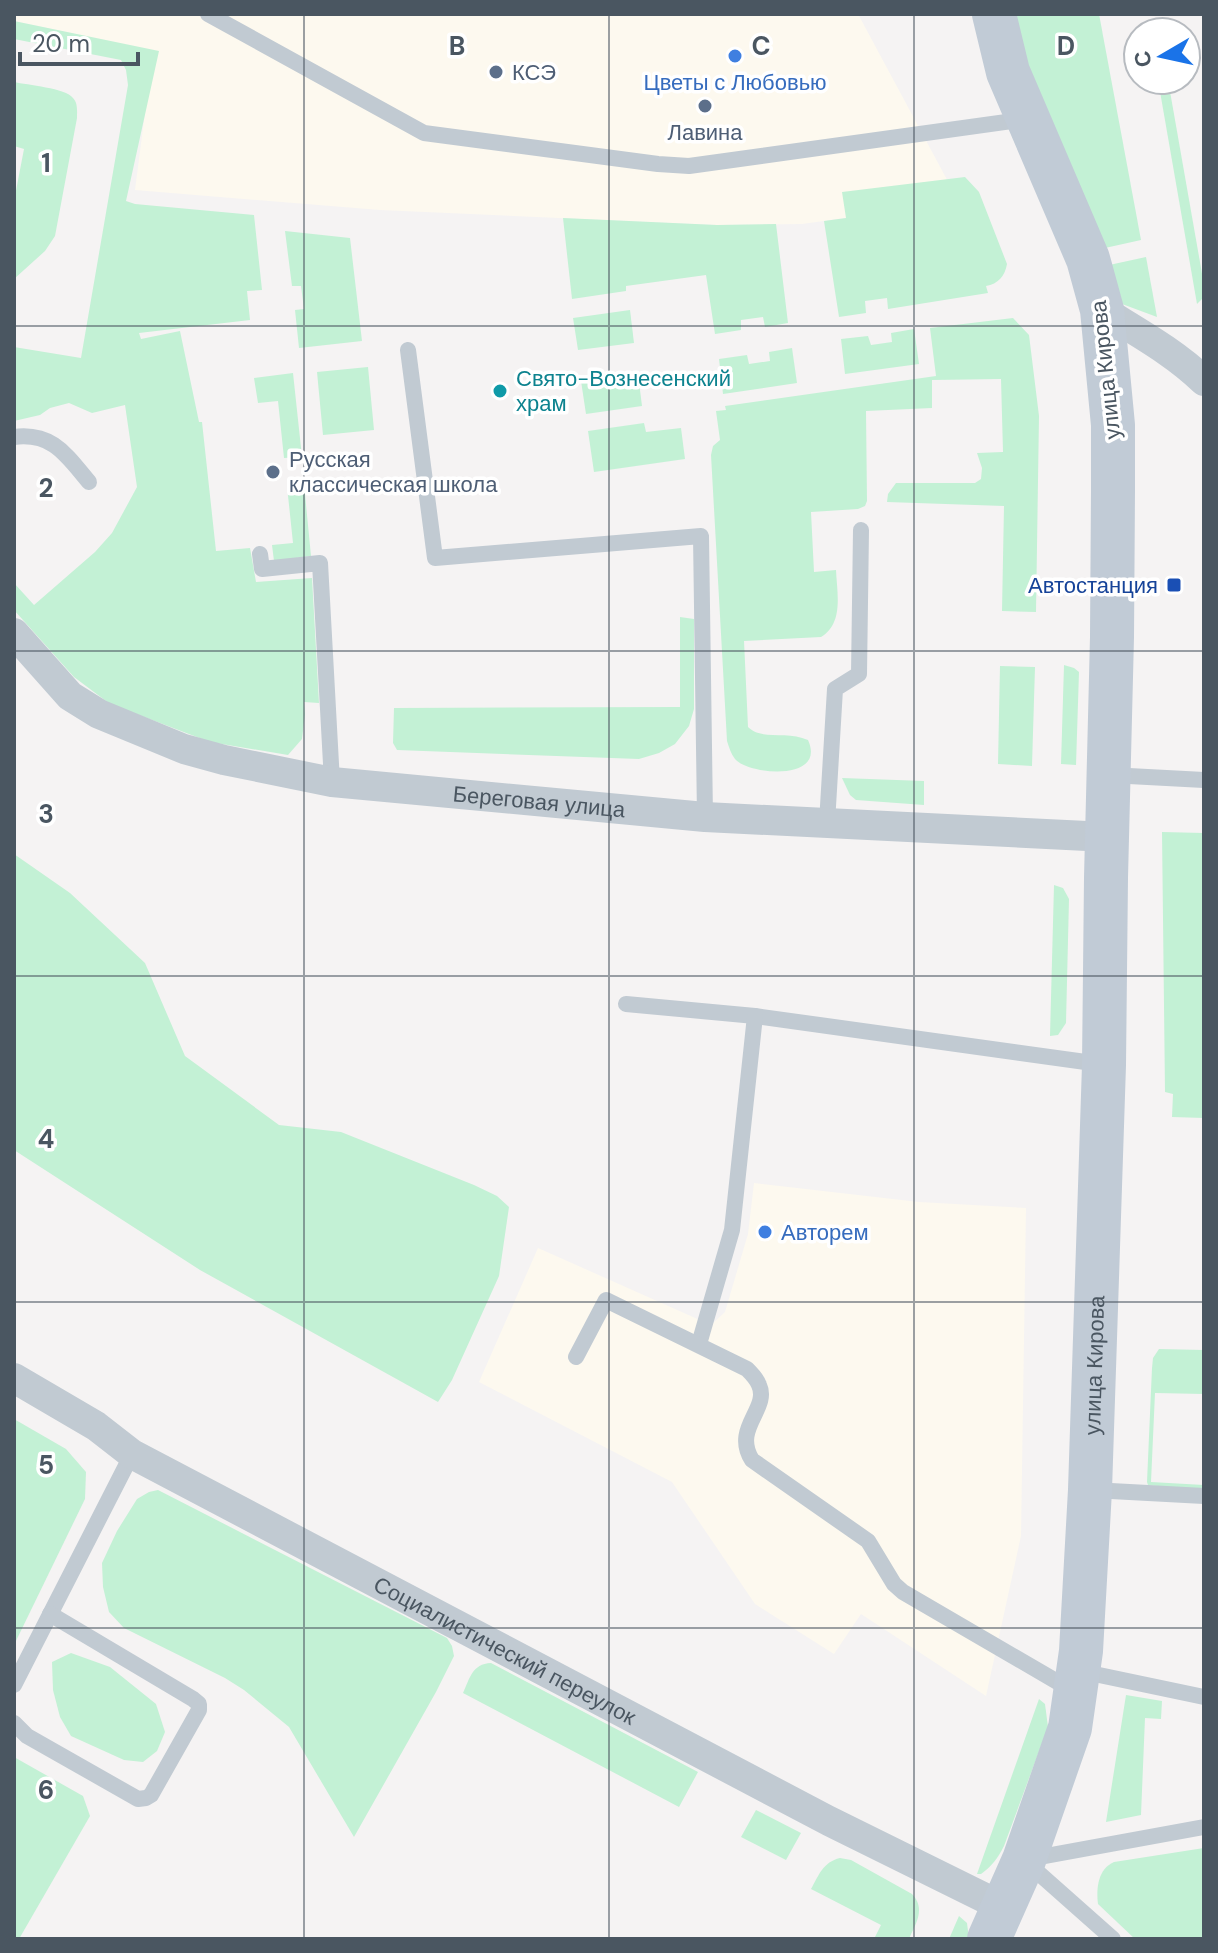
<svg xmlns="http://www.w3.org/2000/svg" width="1218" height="1953" viewBox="0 0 1218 1953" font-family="'DM Sans',sans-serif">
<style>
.commercial{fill:#fdf9ef}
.green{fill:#c3f1d5}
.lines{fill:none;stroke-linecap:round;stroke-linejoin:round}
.lane{stroke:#c1cad2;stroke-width:16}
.street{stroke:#c1cad2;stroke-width:30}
.secondary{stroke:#c1cbd6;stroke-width:44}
.grid{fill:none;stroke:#4a5661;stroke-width:2;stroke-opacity:0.55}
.shop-dot{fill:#3f7fe0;stroke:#fff;stroke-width:3}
.service-dot{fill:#5c6f8a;stroke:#fff;stroke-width:3}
.culture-dot{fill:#0f9aa8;stroke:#fff;stroke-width:3}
.transit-dot{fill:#1a4fb4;stroke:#fff;stroke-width:3}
.labels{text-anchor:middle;stroke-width:7;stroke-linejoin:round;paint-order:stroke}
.service-label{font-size:22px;fill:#4e5e75;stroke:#fff;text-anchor:start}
.shop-label{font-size:22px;fill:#366cbe;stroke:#fff}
.street-label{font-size:22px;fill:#4a5661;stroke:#fff}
.culture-label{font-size:22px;fill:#0d838f;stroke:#fff;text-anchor:start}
.transit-label{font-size:22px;fill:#164399;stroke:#fff;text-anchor:end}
.grid-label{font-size:26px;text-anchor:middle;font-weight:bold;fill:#4a5661;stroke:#fff;stroke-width:7;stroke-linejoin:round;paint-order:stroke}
</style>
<rect width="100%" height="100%" fill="#f5f3f3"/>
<g class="commercial">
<polygon points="14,14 858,14 959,202 802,224 717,225 380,210 135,190 153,51 14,21"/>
<polygon points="754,1183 919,1202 1026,1208 1021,1536 986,1696 861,1614 834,1654 755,1604 672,1482 479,1382 538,1248 711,1325 725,1312 748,1234"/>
</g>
<g class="green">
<polygon points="1013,14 1099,14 1141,240 1096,250 1028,65"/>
<polygon points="14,21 159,51 126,201 135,204 254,215 262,290 247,291 250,320 139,333 141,339 180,331 199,422 202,422 216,551 250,548 256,582 312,578 319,703 304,702 305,714 302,739 288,755 210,742 110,704 74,677 14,610 14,583 34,605 95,552 112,533 137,487 125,405 92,413 69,403 50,408 40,415 14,421 14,347 81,358 128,85 126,70 121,60 14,39"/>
<polygon points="1158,80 1168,80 1204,285 1204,297 1197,304"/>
<path d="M14,82C27,85 66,88 73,98C78,103 77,111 77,118L55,236L45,251L14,279V201L24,149L14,146Z"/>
<path d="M965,177L979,192L1007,264C1005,276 998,284 986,286L988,293L888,309L887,298L865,301L866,313L839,317L824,221L846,218L842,192Z"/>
<polygon points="563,218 717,225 776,224 788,323 765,327 763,317 741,320 741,330 715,334 706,275 626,286 626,291 572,299"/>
<polygon points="285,231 350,238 362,341 299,348 295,310 304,309 301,286 292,286"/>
<polygon points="1146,257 1157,317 1114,301 1100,267"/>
<polygon points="630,310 634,343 578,350 573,318"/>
<path d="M1013,318L1029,335L1039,416L1036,612L1002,611L1004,506L887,502L888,494L896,483H975L981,479L982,468L977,453L1003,452L1001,379L932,380V408L866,411L867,501L865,506L858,509L811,512L814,572L836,570C837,593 844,623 821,637L744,641L748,727C762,741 787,730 808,740C827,782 748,775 735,759C731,754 729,747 727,741L711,455L713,446L720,440L716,411L726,410L725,406L936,376L930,328Z"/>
<polygon points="914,329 919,364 845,374 841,339 868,336 871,345 892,342 891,333"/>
<polygon points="792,348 797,383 723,394 719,359 747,355 749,364 770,361 769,352"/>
<polygon points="368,367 374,430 323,435 317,372"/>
<polygon points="293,373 302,457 284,458 278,401 258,403 254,378"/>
<polygon points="638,374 642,406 586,414 581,381"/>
<polygon points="644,423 646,432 681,428 685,459 594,472 588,431"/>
<polygon points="304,484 311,556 274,561 272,545 293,543 287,486"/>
<polygon points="680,617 694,619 694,709 689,726 675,744 659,753 639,759 397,750 393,743 394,708 680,707"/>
<polygon points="1064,665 1074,668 1079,672 1076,765 1061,764"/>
<polygon points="1000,666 1035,667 1032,766 998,764"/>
<polygon points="842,778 924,781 924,805 856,800 850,795"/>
<polygon points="1162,832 1204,833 1204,1118 1172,1117 1173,1094 1165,1092"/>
<polygon points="14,854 70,893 145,963 185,1056 279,1125 341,1132 474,1185 497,1196 509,1207 499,1276 452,1380 438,1402 200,1270 14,1150"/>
<polygon points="1054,885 1063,888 1069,899 1066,1023 1058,1035 1050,1036"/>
<polygon points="1159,1349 1204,1350 1204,1394 1155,1393 1151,1482 1204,1485 1204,1491 1148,1485 1147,1482 1152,1368 1153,1358"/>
<polygon points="14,1419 66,1449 86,1472 85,1499 14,1645"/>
<polygon points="158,1490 447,1638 452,1646 454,1656 436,1692 354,1837 289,1727 244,1690 225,1678 124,1628 109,1612 103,1587 102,1563 117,1531 137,1499 149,1492"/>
<polygon points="71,1653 110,1667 156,1704 165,1732 157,1751 143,1762 124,1760 71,1736 60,1717 53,1690 52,1662"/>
<path d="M491,1663L698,1772L679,1807L463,1693C470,1678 472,1664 491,1663Z"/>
<polygon points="1126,1695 1162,1701 1161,1719 1145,1718 1141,1815 1106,1822"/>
<path d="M1039,1699L1045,1704L1048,1727L1004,1846C998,1858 992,1866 981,1874H977Z"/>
<polygon points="14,1757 83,1796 90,1816 19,1939 14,1939"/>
<polygon points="756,1810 801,1833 786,1860 741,1837"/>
<path d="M1204,1848V1939H1135L1098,1904C1096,1888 1098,1869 1114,1862Z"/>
<path d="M840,1858L851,1860L912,1894C926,1909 916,1923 909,1939H874L881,1925L811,1889C819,1875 823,1862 840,1858Z"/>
<polygon points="959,1916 967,1923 969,1939 949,1939"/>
</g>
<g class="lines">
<g class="lane">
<polyline points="208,14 424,133 658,164 689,166 1027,119"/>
<polyline points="408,350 435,558 701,536 705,817"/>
<path d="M14,437C53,432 67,456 89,482"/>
<polyline points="260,554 262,569 320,563 332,782"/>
<polyline points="1110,775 1204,780"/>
<polyline points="827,823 835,689 859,674 861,530"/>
<polyline points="626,1004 755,1016 1100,1064"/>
<polyline points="699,1344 732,1230 755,1016"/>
<path d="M576,1357L606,1300L747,1369C751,1373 757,1379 759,1385C770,1409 732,1428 752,1460L868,1541L894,1584L903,1592L1073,1691"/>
<polyline points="1092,1490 1204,1496"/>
<polyline points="1080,1671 1204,1697"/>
<polyline points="14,1685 132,1454"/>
<polyline points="14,1723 27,1736 138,1799 146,1798 151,1795 199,1710 199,1704 193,1699 50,1614"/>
<polyline points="1029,1859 1204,1827"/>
<polyline points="1025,1861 1113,1939"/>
</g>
<g class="street">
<path d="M1102,310C1137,332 1174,352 1204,381"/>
<path id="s1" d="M14,633L70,696L99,714L184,749L224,760L332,782L705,817L1107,837"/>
<path id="s2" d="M14,1378L96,1426L132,1454L829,1821L1003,1907"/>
</g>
<path class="secondary" id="s3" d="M989,1939L1024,1860L1070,1728L1081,1651L1090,1490L1104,1065L1106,878L1112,637L1113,491V425L1102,310L1088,259L1008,72L994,14"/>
</g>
<path class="grid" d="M304,14V1939M609,14V1939M914,14V1939M14,326H1204M14,651H1204M14,976H1204M14,1302H1204M14,1628H1204"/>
<g class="shop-dot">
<circle cx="735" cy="56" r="8"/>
<circle cx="765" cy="1232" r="8"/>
</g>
<g class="service-dot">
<circle cx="496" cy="72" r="8"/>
<circle cx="705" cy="106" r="8"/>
<circle cx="273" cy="472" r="8"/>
</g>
<circle class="culture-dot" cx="500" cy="391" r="8"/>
<rect class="transit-dot" x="1166" y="577" width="16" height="16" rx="4"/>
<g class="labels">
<g class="service-label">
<text x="512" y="80">КСЭ</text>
<text x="705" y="140" text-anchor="middle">Лавина</text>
<text x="289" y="467">Русская<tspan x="289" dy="25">классическая школа</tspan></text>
</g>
<g class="shop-label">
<text x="735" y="90">Цветы с Любовью</text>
<text x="781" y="1240" text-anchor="start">Авторем</text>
</g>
<g class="street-label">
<text transform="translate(1105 370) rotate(-96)" y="8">улица Кирова</text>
<text dy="8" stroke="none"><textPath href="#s1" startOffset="570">Береговая улица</textPath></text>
<text dy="8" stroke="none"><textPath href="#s3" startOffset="590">улица Кирова</textPath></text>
<text dy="8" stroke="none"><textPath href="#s2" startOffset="562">Социалистический переулок</textPath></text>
</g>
<g class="culture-label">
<text x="516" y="386">Свято-Вознесенский<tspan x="516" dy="25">храм</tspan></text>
</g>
<g class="transit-label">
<text x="1158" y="593">Автостанция</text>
</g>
</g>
<g class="grid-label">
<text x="457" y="55">B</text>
<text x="761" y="55">C</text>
<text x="1066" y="55">D</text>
<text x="46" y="172">1</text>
<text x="46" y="497">2</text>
<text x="46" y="823">3</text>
<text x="46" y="1148">4</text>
<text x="46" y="1474">5</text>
<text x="46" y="1799">6</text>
</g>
<rect width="1218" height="1953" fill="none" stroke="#4a5661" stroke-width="32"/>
<g transform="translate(1162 56) rotate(261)"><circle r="38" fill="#ffffff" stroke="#b7bbc0" stroke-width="2"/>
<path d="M0-6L14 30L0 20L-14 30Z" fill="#1a73e8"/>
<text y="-12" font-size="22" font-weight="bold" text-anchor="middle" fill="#4a5661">С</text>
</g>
<path d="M20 52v12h118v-12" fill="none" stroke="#4a5661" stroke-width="4"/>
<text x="32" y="52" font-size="24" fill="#4a5661" stroke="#ffffff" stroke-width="6" paint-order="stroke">20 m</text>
</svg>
